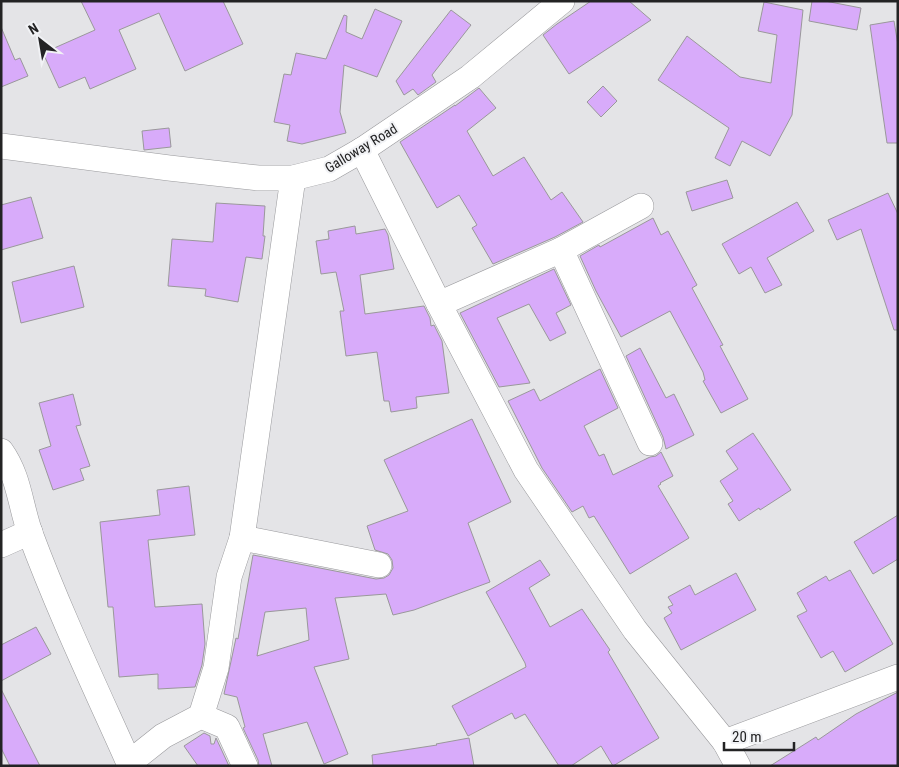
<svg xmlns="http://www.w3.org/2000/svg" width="899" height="767" viewBox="0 0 899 767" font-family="'Roboto Condensed',sans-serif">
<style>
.building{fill:#d8abfa;stroke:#9a989b;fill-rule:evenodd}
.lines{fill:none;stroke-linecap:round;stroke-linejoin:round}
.minor-casing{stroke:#99999c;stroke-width:26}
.minor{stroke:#fff;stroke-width:25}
.labels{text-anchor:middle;stroke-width:4;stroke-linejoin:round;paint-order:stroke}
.street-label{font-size:14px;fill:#232324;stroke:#f1f2f5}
</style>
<rect width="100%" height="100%" fill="#e4e4e7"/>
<g class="building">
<polygon points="81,1 223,1 243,44 185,71 159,13 119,30 136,69 90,89 85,77 59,88 43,53 95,30"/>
<polygon points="591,1 629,1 651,20 569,74 543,35 557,24"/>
<polygon points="812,1 825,1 861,8 857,30 809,21"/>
<polygon points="764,2 803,10 792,115 770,156 742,141 730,166 715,158 729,128 658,80 687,36 740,77 771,83 777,35 758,31"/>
<polygon points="375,9 402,21 377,77 344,65 340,112 346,133 302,144 287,141 290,125 274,122 284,74 291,75 296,53 326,59 344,15 347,16 346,32 362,39"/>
<polygon points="451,10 471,25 432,75 436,82 418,95 413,89 404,95 396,81"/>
<polygon points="894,21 898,45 898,143 887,143 870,25"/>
<polygon points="1,27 15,60 20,58 28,76 1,87"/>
<polygon points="603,86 617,101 601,117 587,102"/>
<polygon points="479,88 496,108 467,131 493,176 524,157 551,200 562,192 583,222 555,237 493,264 472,228 477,225 459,195 437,208 400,142 455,105 455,106"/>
<polygon points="169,128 171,147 144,150 142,131"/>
<polygon points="727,180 733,198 692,211 686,192"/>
<polygon points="888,193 898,214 898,330 894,330 861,229 837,240 828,220"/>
<polygon points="31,197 43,238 1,250 1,205"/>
<polygon points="797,202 814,231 767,258 782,285 765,293 751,267 739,274 722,244"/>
<polygon points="216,203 265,206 263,236 265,236 262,259 246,257 238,302 205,296 206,289 168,286 172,239 213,242"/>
<polygon points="653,218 661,235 668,231 697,285 692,288 723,345 720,346 748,399 721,413 703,381 705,380 703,372 670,311 621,337 596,291 580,256 599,245 600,247"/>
<polygon points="355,226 356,234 385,229 388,235 394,269 360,275 365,314 424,306 430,318 431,326 434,325 442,341 449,393 416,397 417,408 391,412 389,401 384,401 377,352 346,356 340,311 344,311 336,272 321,274 316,241 329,239 328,231"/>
<polygon points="74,266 84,307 21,323 12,282"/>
<polygon points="554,269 571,305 556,313 566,333 550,341 529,304 497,318 530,383 499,387 460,313"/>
<polygon points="640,348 666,398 674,394 694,435 666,449 663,437 626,356"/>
<polygon points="600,369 618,408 584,426 599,456 604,454 613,475 650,457 656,456 661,452 673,476 660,483 661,484 658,486 689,538 630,574 594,516 589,518 583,506 572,512 542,468 508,401 534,389 540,401"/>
<polygon points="73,394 81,425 76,426 90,466 80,469 84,480 53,490 39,450 51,446 39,403"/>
<path d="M472,419L511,502L468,523L490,582L414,610L393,615L386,594L335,598L349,659L314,667L348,754L324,764L307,722L263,734L272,766H259L258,760L243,728L245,727L237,697L224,694L236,638L238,639L253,555L376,579L384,578L389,575L393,568L392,560L388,554L375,550L367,526L408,511L384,460ZM306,608L309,640L257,656L265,612Z"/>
<polygon points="753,433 791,490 760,510 759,508 739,521 728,504 733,501 720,481 738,469 726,451"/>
<polygon points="189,486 195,535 148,540 155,607 202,604 205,644 202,665 195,687 158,689 158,674 119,677 113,607 108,607 100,522 160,515 157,490"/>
<polygon points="898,515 898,559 873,574 854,542"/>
<polygon points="540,560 550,575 529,588 550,627 582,609 610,650 608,652 659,738 613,766 601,746 571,766 559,766 525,714 515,719 512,713 468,736 452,706 526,667 525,663 486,592"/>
<polygon points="850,570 893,644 845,672 833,651 821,658 797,616 807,611 797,593 826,576 829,581"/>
<polygon points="736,573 756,610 681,650 664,618 672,613 668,607 673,605 668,597 690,585 695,595"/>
<polygon points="36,627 51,654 1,681 1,645"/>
<polygon points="1,689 40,766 10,766 1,748"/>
<polygon points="898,692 898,766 770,766 816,737 818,740 856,714"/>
<polygon points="204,733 210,736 211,744 214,744 216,738 229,766 198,766 184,746"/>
<polygon points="469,738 474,766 373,766 372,755 437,745 436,744"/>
</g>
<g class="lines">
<g class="minor-casing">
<g id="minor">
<polyline points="1,146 169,168 258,178 293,178 329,169 362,150 470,77 562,1"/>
<polyline points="362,150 439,304 526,470 635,630 725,742 738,766"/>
<polyline points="561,250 650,443"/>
<polyline points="439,304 561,250 641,206"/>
<path d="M1,451C19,476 20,504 30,533C59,611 95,687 129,763L163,736L201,716L216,668L229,577L242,538L293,178"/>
<polyline points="242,538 379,565"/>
<polyline points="1,545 30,532"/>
<polyline points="201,716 227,727 245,766"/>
<polyline points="725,742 898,677"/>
</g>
</g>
<use href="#minor" class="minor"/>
</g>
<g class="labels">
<g class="street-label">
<text transform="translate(361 148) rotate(-31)" y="5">Galloway Road</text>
</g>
</g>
<rect width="899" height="767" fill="none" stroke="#232324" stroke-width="5"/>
<g transform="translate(40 40) rotate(329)" stroke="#f1f2f5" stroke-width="4" paint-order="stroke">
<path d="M0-4L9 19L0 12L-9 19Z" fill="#232324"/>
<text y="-8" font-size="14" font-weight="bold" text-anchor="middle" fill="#232324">N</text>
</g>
<path d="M724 742v8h70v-8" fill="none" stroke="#232324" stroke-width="2.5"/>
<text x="732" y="742" font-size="15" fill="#232324" stroke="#f1f2f5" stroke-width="4" paint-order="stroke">20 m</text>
</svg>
